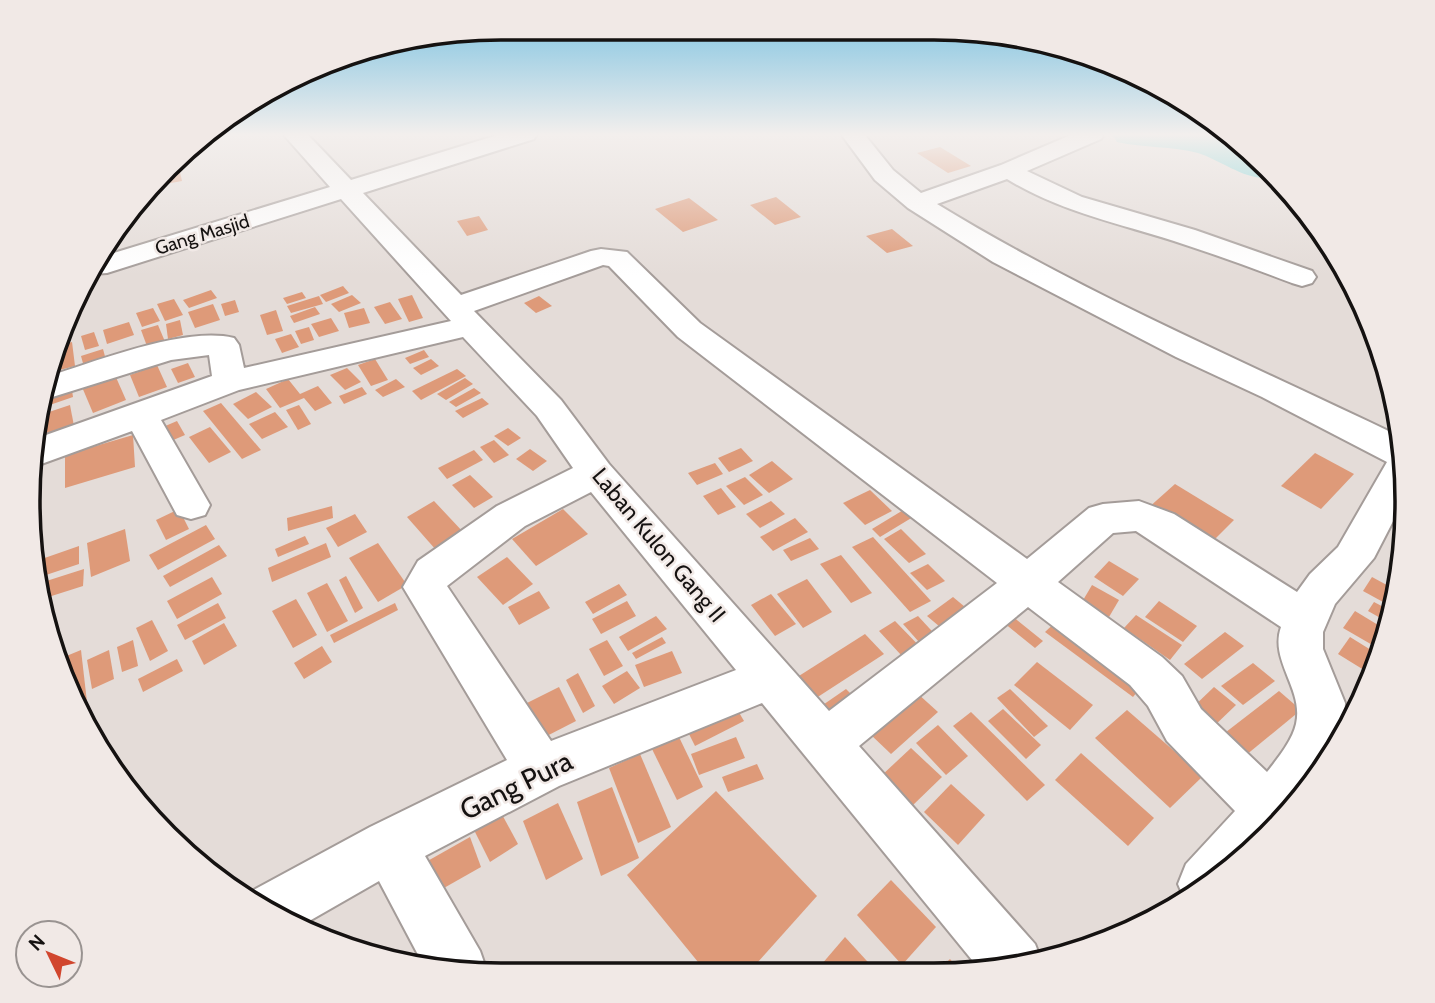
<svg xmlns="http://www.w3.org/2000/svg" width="1435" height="1003" viewBox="0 0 1435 1003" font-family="Cabin,sans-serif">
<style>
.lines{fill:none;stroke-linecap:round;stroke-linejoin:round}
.river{fill:#6dd1d5;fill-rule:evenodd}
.building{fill:#de9a79}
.minor-casing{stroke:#a49c99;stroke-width:4}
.minor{fill:#fff;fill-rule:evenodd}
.labels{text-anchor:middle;stroke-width:5;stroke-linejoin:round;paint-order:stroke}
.far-street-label{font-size:19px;fill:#151211;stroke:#f1e9e6}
.street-label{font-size:23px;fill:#151211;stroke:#f1e9e6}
.near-street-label{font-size:28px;fill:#151211;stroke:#f1e9e6}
.rim{fill:none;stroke:#151211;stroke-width:3.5}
</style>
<rect width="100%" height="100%" fill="#e4dcd8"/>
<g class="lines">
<path class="river" d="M1112,134L1218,135L1230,140L1274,177C1248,183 1223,161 1198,153C1172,146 1144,148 1117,142Z"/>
</g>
<g class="building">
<polygon points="940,147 971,166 948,173 917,153"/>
<polygon points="178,163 182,181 160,185 159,178"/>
<polygon points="776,197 801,217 775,225 750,205"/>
<polygon points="689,198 718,220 683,232 655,209"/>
<polygon points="479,216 488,230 467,236 457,221"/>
<polygon points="892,229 913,246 887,253 866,236"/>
<polygon points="343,286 349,293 326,302 320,295"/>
<polygon points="211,290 217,298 189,308 183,300"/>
<polygon points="302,292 306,298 287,304 283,298"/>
<polygon points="352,295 361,303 339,312 331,304"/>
<polygon points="412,295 423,318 409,322 398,299"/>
<polygon points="319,296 323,304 291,313 287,306"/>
<polygon points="539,296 552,306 536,313 524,303"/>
<polygon points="174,299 183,315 165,321 157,304"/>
<polygon points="235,300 239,312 225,316 221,304"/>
<polygon points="390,302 402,319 385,324 374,307"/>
<polygon points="213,304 220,320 195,328 188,312"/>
<polygon points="315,307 320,314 294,323 290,316"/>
<polygon points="153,308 160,321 142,327 136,313"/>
<polygon points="364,308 370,323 349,328 344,313"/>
<polygon points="276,310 283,331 267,335 260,315"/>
<polygon points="331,318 339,331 319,337 311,324"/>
<polygon points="180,320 183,335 168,339 166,324"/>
<polygon points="129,322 134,335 107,344 103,330"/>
<polygon points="158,325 166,344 148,349 141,330"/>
<polygon points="309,327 314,340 301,344 295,331"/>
<polygon points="94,332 99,346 85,350 81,336"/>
<polygon points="291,334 299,347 282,353 275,339"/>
<polygon points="72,342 75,366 52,372 57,346"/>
<polygon points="103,349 106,360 84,367 81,356"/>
<polygon points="424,350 429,357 410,364 405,358"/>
<polygon points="375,359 388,380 371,386 358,365"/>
<polygon points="431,359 439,366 421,375 413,368"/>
<polygon points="188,363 195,377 178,383 171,369"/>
<polygon points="157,365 167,387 139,397 130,375"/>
<polygon points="347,368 361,382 345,390 330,375"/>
<polygon points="457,369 466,376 421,400 412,391"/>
<polygon points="115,375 126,400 93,413 82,387"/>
<polygon points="465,378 473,384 446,400 437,394"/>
<polygon points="288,379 300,394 318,386 332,403 315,411 304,398 280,408 266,389"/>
<polygon points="396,379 405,387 383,397 375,390"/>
<polygon points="362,387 367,394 344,404 339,396"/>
<polygon points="474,388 481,393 456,407 449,402"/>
<polygon points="72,390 73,397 41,408 43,399"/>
<polygon points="256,392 272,407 248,419 233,404"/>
<polygon points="482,398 489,404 463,418 455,411"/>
<polygon points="221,403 261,450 242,459 203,411"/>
<polygon points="70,405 74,426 46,435 43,414"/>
<polygon points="299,405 311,424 298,430 286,410"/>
<polygon points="275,412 288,427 262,439 249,424"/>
<polygon points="177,421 185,435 164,444 156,430"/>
<polygon points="210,427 231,452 209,463 189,437"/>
<polygon points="508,428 521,438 508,446 494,436"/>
<polygon points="133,435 135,467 65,488 65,455"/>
<polygon points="494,440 509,455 494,463 480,447"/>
<polygon points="741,448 753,461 729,472 718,458"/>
<polygon points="530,449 547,461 533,471 516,459"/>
<polygon points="474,450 483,460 447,479 438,468"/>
<polygon points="1315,453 1354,474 1321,509 1281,486"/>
<polygon points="772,461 793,479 769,493 749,475"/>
<polygon points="715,463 723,474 697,485 688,473"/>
<polygon points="470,475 493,497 474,508 452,485"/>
<polygon points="745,477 763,495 744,505 726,486"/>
<polygon points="1175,484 1234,520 1207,547 1147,509"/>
<polygon points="721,488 736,507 718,515 703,496"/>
<polygon points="870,490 892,511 865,525 843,503"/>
<polygon points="434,501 464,533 436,550 407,517"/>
<polygon points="771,501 785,514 760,528 746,514"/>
<polygon points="332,506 333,518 288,531 287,518"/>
<polygon points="179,509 189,529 166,540 156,520"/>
<polygon points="563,509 588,534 536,566 512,539"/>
<polygon points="905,509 913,517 880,537 872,529"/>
<polygon points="355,514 367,532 338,547 326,528"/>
<polygon points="795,518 808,532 773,551 760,537"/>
<polygon points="206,525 215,539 158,570 149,555"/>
<polygon points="125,529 130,561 91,577 87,543"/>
<polygon points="901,529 926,554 909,563 884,539"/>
<polygon points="305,536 309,544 278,557 275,549"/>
<polygon points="873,537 931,601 910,612 852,547"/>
<polygon points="810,538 819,549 791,561 783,550"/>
<polygon points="326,543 331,557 272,582 268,568"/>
<polygon points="378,543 407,585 378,602 349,558"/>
<polygon points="219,545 227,556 170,587 163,576"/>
<polygon points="79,546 79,564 37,578 36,561"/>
<polygon points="841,555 872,593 851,603 820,564"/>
<polygon points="507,557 533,584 503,605 477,577"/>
<polygon points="1109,561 1139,579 1123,596 1094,577"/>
<polygon points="928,564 945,581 927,590 910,573"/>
<polygon points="84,569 83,586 39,600 37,584"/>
<polygon points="346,576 363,608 355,613 339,580"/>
<polygon points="212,577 222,594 177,619 167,601"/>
<polygon points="1372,577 1396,590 1394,608 1363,591"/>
<polygon points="807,579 832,612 803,628 777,594"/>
<polygon points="327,583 348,621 327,632 307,593"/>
<polygon points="619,584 627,595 593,614 585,602"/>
<polygon points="1092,585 1119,600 1109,617 1082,602"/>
<polygon points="539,591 550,608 519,625 508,607"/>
<polygon points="771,594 796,624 775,636 751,605"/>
<polygon points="953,597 971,612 946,632 927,616"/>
<polygon points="296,599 317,635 293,648 272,611"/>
<polygon points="627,601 636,616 601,634 592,619"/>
<polygon points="1159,601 1197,626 1183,642 1145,617"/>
<polygon points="1374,602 1393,612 1391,624 1368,611"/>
<polygon points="218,603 226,618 185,640 177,625"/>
<polygon points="395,603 398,610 334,643 330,635"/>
<polygon points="1355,611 1388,631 1381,650 1343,628"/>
<polygon points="1136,615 1182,645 1170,660 1124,628"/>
<polygon points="656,616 667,629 628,651 619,637"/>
<polygon points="918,616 942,642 927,651 903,624"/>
<polygon points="1012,616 1043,641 1035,648 1004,623"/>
<polygon points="1060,618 1146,681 1133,697 1045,632"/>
<polygon points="152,620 168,651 150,661 136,628"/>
<polygon points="895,621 929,656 912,667 879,631"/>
<polygon points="224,623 237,646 204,665 192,641"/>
<polygon points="1225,632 1244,646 1202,679 1184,664"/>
<polygon points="865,634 884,654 810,702 791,681"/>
<polygon points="662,637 666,643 636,659 632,653"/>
<polygon points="1350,637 1379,655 1372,675 1338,654"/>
<polygon points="133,640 138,666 122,672 117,647"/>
<polygon points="607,640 623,666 604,676 589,649"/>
<polygon points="322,646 332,662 304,679 294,663"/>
<polygon points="81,650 87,702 75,707 59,659"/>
<polygon points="109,650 114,679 92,689 87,660"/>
<polygon points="672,651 682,673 644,687 635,665"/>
<polygon points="177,659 183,671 143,692 138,679"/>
<polygon points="1037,662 1093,705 1070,730 1014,685"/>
<polygon points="1253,663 1275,681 1243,705 1221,686"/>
<polygon points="627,671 640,688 614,704 602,686"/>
<polygon points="578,673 595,706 583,713 566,680"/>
<polygon points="559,687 576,721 539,740 523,705"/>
<polygon points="1214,687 1236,705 1212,728 1190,710"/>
<polygon points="846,689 861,704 832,726 817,709"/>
<polygon points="1010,689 1048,726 1034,737 997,698"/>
<polygon points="1279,691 1301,710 1240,760 1217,739"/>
<polygon points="917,693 938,712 891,754 870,734"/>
<polygon points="734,704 744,721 695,746 686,728"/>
<polygon points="1003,709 1041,745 1026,759 988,721"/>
<polygon points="1127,710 1203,776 1170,808 1095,738"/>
<polygon points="971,712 1045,785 1027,801 953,726"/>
<polygon points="938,725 968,756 946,775 916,743"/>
<polygon points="679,737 703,787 677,800 652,749"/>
<polygon points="736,737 745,758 699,775 691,754"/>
<polygon points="911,748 942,777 912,806 881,776"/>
<polygon points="1081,753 1154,818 1128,846 1055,780"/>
<polygon points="640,754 671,827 638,843 609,768"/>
<polygon points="757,764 764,779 728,792 722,777"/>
<polygon points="951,784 985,815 958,845 924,812"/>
<polygon points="612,787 639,858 601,876 577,802"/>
<polygon points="716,791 817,896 749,972 707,973 627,875"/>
<polygon points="558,803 583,859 546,880 523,821"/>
<polygon points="499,809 518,844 490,862 472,826"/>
<polygon points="470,837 481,867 428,897 417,867"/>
<polygon points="891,880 936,927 902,965 857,915"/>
<polygon points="845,937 877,972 815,972"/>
<polygon points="950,959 960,971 937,971"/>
</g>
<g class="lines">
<g class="minor-casing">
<path id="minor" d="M283,134H307L351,180L501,134H537L534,139L363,193L461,295L591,251L601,249L627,252L700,323L1027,559L1089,508L1103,504L1139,501L1174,514L1297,592L1310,574L1338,547L1387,462L1262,397L1176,357L993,262L908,208L875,180L841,134H864L893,170L921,193L1001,165L1073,134H1104L1101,139L1027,171L1082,197L1195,230L1312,271L1316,277L1312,283L1302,286L1292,283C1253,268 1214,254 1174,241C1117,223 1059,211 1007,179L937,204C1086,295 1246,362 1403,438L1405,498L1374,558L1335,604L1323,632V649L1345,703L1344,724L1336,746L1309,789L1246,857L1184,898L1178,884L1186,864L1235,811L1167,741L1148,706L1130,685L1028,607L859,746L1035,944L1040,957L996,971H981L762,703L559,786L425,856L480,951L488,974L424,966L379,881L297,928L292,926L247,898L250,892L370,827L507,760L403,587L418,561L497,506L573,468L537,416L463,337L239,390L161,420L210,505L205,515L191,519L177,515L132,431L33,467L32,440L212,376L209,355L171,360L46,399L43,398L49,376C98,361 185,326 234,338L239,345L244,368L451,321L341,199L107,273L93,274L104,256L330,187ZM603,265L609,266L678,337L997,583L829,711L609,464L561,400L474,311ZM591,492L736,670L551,741L447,586L525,526ZM1136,531L1281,627C1269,661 1304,689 1296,724C1292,741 1278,758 1267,772L1201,709L1182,676L1162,657L1058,582L1113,533Z"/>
</g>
<use href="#minor" class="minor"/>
</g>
<linearGradient id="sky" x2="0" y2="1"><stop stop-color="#77c0e0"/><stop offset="0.49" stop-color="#f3efed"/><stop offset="1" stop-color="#f3efed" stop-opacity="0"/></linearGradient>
<rect width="1435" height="275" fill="url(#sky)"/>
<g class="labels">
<g class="far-street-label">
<text transform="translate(202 234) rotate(-17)" y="7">Gang Masjid</text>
</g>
<g class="street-label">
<text transform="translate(659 545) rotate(50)" y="8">Laban Kulon Gang II</text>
</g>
<g class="near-street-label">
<text transform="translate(516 785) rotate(-26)" y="10">Gang Pura</text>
</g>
</g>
<path d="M0 0H1435V1003H0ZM501 40H934A461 461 0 0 1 1395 501V502A461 461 0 0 1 934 963H501A461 461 0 0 1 40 502V501A461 461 0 0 1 501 40Z" fill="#f1e9e6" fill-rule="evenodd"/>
<path class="rim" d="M501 40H934A461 461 0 0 1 1395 501V502A461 461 0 0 1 934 963H501A461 461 0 0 1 40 502V501A461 461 0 0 1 501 40Z"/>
<g transform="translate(49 954) rotate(313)"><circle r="33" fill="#f1e9e6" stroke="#999391" stroke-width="2"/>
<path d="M0-5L12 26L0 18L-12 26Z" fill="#d1462e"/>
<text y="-10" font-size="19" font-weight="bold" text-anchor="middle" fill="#151211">N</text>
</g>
</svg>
